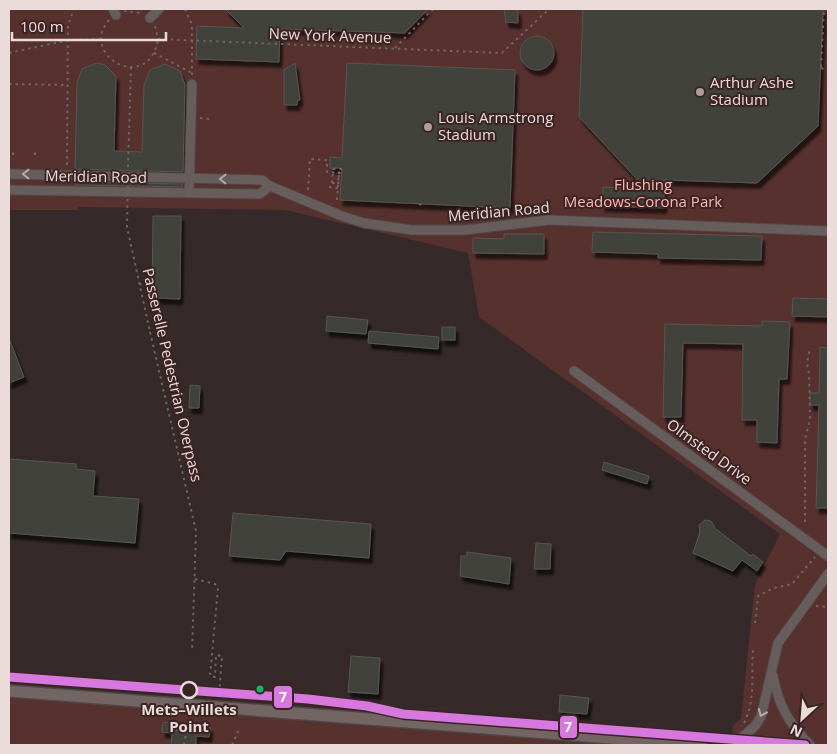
<svg xmlns="http://www.w3.org/2000/svg" width="837" height="754" viewBox="0 0 837 754" font-family="'Open Sans',sans-serif">
<style>
.green{fill:#57312e}
.building{fill:#3f423b;stroke:#585552;filter:url(#shadow)}
.lines{fill:none;stroke-linecap:round;stroke-linejoin:round}
.street-casing{stroke:#514747;stroke-width:11}
.secondary-casing{stroke:#514747;stroke-width:14}
.path{stroke:#6e6464;stroke-width:2;stroke-dasharray:2.5 4;stroke-linecap:butt}
.street{stroke:#675d5c;stroke-width:9}
.secondary{stroke:#726564;stroke-width:11}
.path-bridge{stroke:#6e6464;stroke-width:2;stroke-dasharray:2.5 4;stroke-linecap:butt}
.metro-1-casing{stroke:#3b2423;stroke-width:12}
.metro-1{stroke:#d678dd;stroke-width:9}
.oneway{stroke:#b6a9a8}
.poi-dot{fill:#ab9d9c;stroke:#3b2423;stroke-width:2}
.bus-dot{fill:#13b361;stroke:#3b2423;stroke-width:2}
.stop-dot{fill:#3b2423;stroke:#ebdbda;stroke-width:2.5}
.labels{text-anchor:middle;stroke-width:4;stroke-linejoin:round;paint-order:stroke}
.street-label{font-size:15px;fill:#ebdbda;stroke:#3b2423}
.poi-label{font-size:15px;fill:#ebdbda;stroke:#3b2423;text-anchor:start}
.park-label{font-size:15px;fill:#ffb7b1;stroke:#3b2423}
.stop-label{font-size:15px;font-weight:bold;fill:#ebdbda;stroke:#3b2423}
.line-badge{stroke:#3b2423;stroke-width:2}
.badge-label{font-size:14px;text-anchor:middle;font-weight:bold;fill:#fff}
</style>
<defs>
<filter id="shadow"><feDropShadow dx="3" dy="5.5" stdDeviation="1" flood-color="#0009"/></filter>
</defs>
<rect width="100%" height="100%" fill="#352929"/>
<g class="green">
<polygon points="9,9 828,9 828,745 731,745 733,726 741,718 755,584 780,534 479,317 468,253 285,210 78,207 78,210 9,210"/>
<polygon points="9,691 701,745 9,745"/>
</g>
<g class="building">
<polygon points="225,9 428,9 405,33 280,29 279,62 196,59 197,26 244,28"/>
<polygon points="504,9 515,9 518,11 518,23 506,22"/>
<polygon points="583,9 823,9 818,126 757,183 664,180 664,208 602,206 603,187 646,189 579,117"/>
<circle cx="537" cy="53" r="17"/>
<polygon points="97,63 105,65 116,76 114,151 142,152 144,85 150,70 165,64 180,71 185,85 183,172 75,169 77,83 82,69"/>
<polygon points="295,63 300,100 297,101 297,105 284,105 284,70"/>
<polygon points="347,63 515,70 510,208 340,200 342,168 330,168 330,157 342,158"/>
<polygon points="75,182 182,184 182,187 75,185"/>
<polygon points="153,216 181,216 180,299 152,298"/>
<polygon points="593,232 762,236 761,260 658,258 658,254 592,252"/>
<polygon points="504,234 544,234 544,254 473,253 473,238 504,239"/>
<polygon points="793,298 828,299 828,317 792,316"/>
<polygon points="327,316 368,320 366,334 326,331"/>
<polygon points="762,321 790,322 787,379 779,379 777,443 757,442 757,420 742,420 743,344 683,343 681,417 663,417 665,324 762,326"/>
<rect x="442" y="327" width="13" height="13"/>
<polygon points="369,331 439,337 438,349 368,343"/>
<polygon points="9,338 24,377 9,383"/>
<polygon points="820,347 828,348 828,508 816,508 819,405 810,405 810,393 819,393"/>
<polygon points="190,385 200,386 199,408 189,408"/>
<polygon points="9,459 76,464 76,469 95,471 93,496 139,499 135,543 9,533"/>
<polygon points="604,462 649,476 647,484 602,470"/>
<polygon points="233,513 371,524 369,558 286,551 280,560 229,556"/>
<polygon points="705,520 711,521 716,529 751,556 753,554 763,562 757,571 742,560 733,571 693,553 700,532 699,525"/>
<polygon points="536,543 551,544 550,569 534,569"/>
<polygon points="467,552 511,558 509,584 460,576 461,556 467,556"/>
<polygon points="351,656 380,658 378,694 348,692"/>
<polygon points="560,695 589,698 587,714 559,712"/>
<polygon points="163,722 210,727 209,737 196,736 196,745 171,745 172,733 162,732"/>
</g>
<g class="lines">
<g class="street-casing">
<g id="street">
<polyline points="113,9 116,15"/>
<polyline points="150,18 159,9"/>
<polyline points="9,174 262,180 270,186 342,216 364,223 412,230 465,230 549,220 828,231"/>
<polyline points="9,190 260,194 270,186"/>
<polyline points="189,193 192,84"/>
<polyline points="574,371 828,556"/>
<path d="M773,676C779,707 789,723 810,745"/>
<polyline points="733,745 755,726 761,717 778,643 828,574"/>
</g>
</g>
<g class="secondary-casing">
<polyline id="secondary" points="9,691 701,745"/>
</g>
<g class="path">
<polyline points="185,9 192,25 192,76"/>
<polyline points="124,11 141,13"/>
<path d="M109,20C78,56 149,95 158,39"/>
<polyline points="155,26 158,39 502,53 549,9"/>
<polyline points="395,48 433,9"/>
<polyline points="9,53 69,40 101,39"/>
<polyline points="154,53 192,73"/>
<polyline points="821,67 824,9"/>
<polyline points="821,68 828,70"/>
<polyline points="9,84 68,85"/>
<polyline points="200,118 210,119"/>
<polyline points="13,155 13,150"/>
<polyline points="35,155 35,150"/>
<polyline points="67,165 68,25 74,9"/>
<polyline points="128,167 131,67"/>
<polyline points="333,169 342,169"/>
<polyline points="332,183 337,183"/>
<polyline points="329,187 338,188 339,174"/>
<polyline points="308,190 310,159 327,160 327,172 342,173"/>
<polyline points="419,204 424,206"/>
<polyline points="139,284 152,284"/>
<polyline points="150,332 196,531 192,652"/>
<polyline points="805,522 805,439 810,420 809,374 807,363 810,348"/>
<polyline points="195,579 215,584 218,588 210,676 215,677 216,655 222,656 219,696"/>
<polyline points="816,606 828,607"/>
<polyline points="755,623 758,596 774,588 792,584 815,557"/>
<polyline points="177,722 177,732 194,733 195,723"/>
<path d="M744,723C756,699 751,675 753,650"/>
<polyline points="184,745 186,733"/>
<polyline points="232,745 240,727"/>
</g>
<use href="#street" class="street"/>
<use href="#secondary" class="secondary"/>
<g class="path-bridge">
<polyline points="128,173 127,227 150,332"/>
<polyline points="332,183 333,169"/>
<polyline points="337,200 339,169"/>
</g>
<g class="metro-1-casing">
<polyline id="metro-1" points="9,677 308,699 367,706 403,714 805,745"/>
</g>
<use href="#metro-1" class="metro-1"/>
</g>
<defs><path id="oneway-chevron" d="M-2-3.5L2.5 0L-2 3.5" fill="none" stroke-width="1.6" stroke-linecap="round" stroke-linejoin="round" transform="scale(1.25)"/></defs>
<g class="oneway">
<use href="#oneway-chevron" transform="translate(26 174) rotate(-179)"/>
<use href="#oneway-chevron" transform="translate(223 179) rotate(-179)"/>
<use href="#oneway-chevron" transform="translate(762 713) rotate(113)"/>
</g>
<g class="poi-dot">
<circle cx="700" cy="92" r="5"/>
<circle cx="428" cy="127" r="5"/>
</g>
<circle class="bus-dot" cx="260" cy="689" r="4.5"/>
<circle class="stop-dot" cx="189" cy="690" r="8"/>
<g class="labels">
<g class="street-label">
<text transform="translate(330 36) rotate(2)" y="5">New York Avenue</text>
<text transform="translate(96 177) rotate(1)" y="5">Meridian Road</text>
<text transform="translate(499 212) rotate(-5)" y="5">Meridian Road</text>
<text transform="translate(172 375) rotate(77)" y="5">Passerelle Pedestrian Overpass</text>
<text transform="translate(709 452) rotate(36)" y="5">Olmsted Drive</text>
</g>
<g class="poi-label">
<text x="710" y="88">Arthur Ashe<tspan x="710" dy="17">Stadium</tspan></text>
<text x="438" y="123">Louis Armstrong<tspan x="438" dy="17">Stadium</tspan></text>
</g>
<g class="park-label">
<text x="643" y="190">Flushing<tspan x="643" dy="17">Meadows-Corona Park</tspan></text>
</g>
<g class="stop-label">
<text x="189" y="715">Mets–Willets<tspan x="189" dy="17">Point</tspan></text>
</g>
</g>
<g class="line-badge">
<rect x="273" y="685" width="20" height="24" rx="5" fill="#d678dd"/>
<rect x="559" y="715" width="19" height="24" rx="5" fill="#d678dd"/>
</g>
<g class="badge-label">
<text x="283" y="702">7</text>
<text x="568" y="732">7</text>
</g>
<rect width="837" height="754" fill="none" stroke="#ebdbda" stroke-width="20"/>
<g transform="translate(802 719) rotate(206)" stroke="#3b2423" stroke-width="4" paint-order="stroke">
<path d="M0-4L9 19L0 12L-9 19Z" fill="#ebdbda"/>
<text y="-8" font-size="14" font-weight="bold" text-anchor="middle" fill="#ebdbda">N</text>
</g>
<path d="M12 32v8h154v-8" fill="none" stroke="#ebdbda" stroke-width="2.5"/>
<text x="20" y="32" font-size="15" fill="#ebdbda" stroke="#3b2423" stroke-width="4" paint-order="stroke">100 m</text>
</svg>
